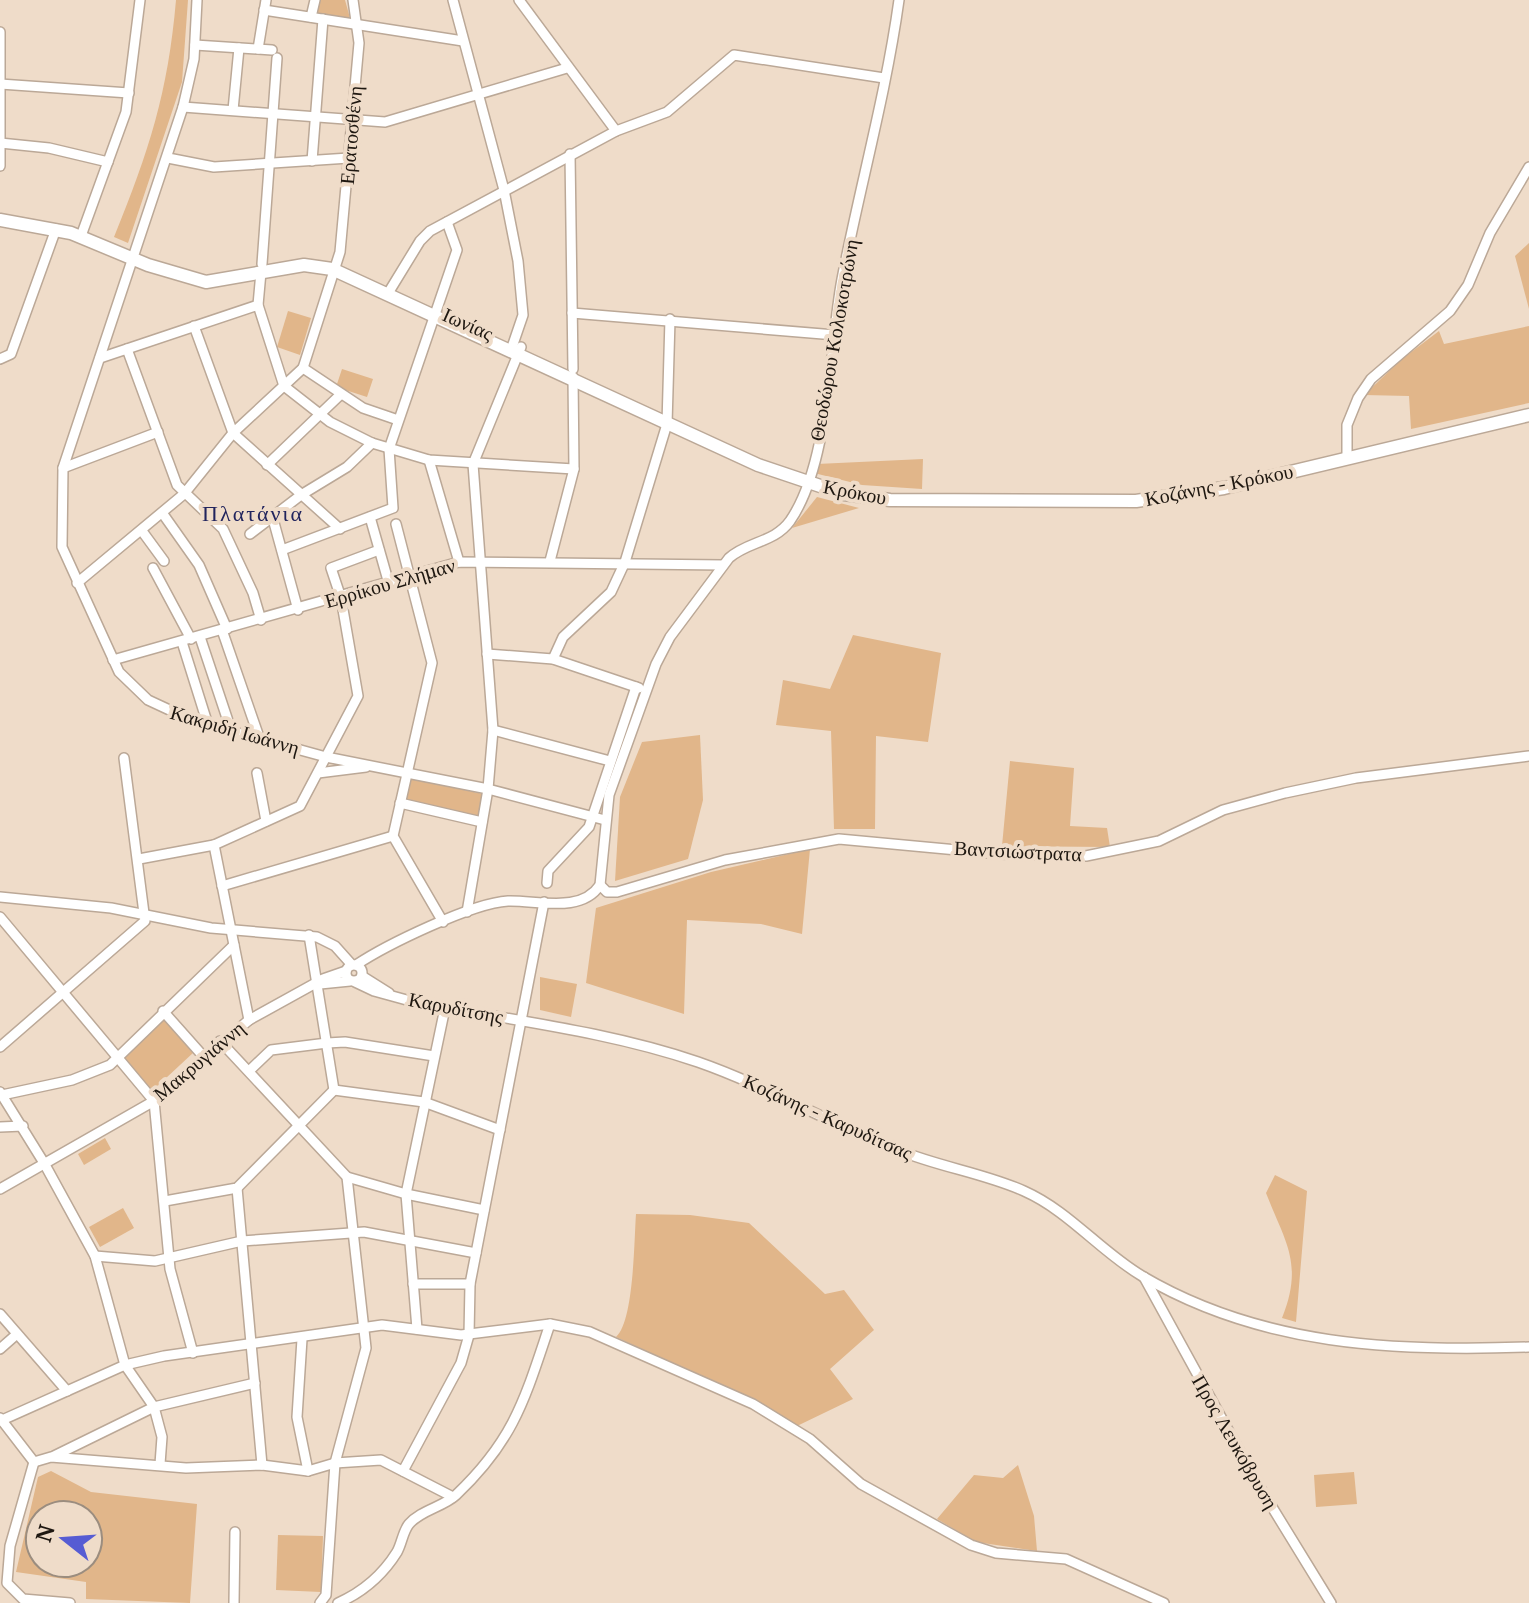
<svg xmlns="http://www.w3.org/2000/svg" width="1529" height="1603" viewBox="0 0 1529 1603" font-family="'PT Serif',serif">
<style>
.green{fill:#e1b68a;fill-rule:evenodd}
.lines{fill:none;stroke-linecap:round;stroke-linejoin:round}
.minor-casing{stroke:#bba897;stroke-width:12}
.major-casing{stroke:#bba897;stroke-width:15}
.minor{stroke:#fff;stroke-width:9}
.major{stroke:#fff;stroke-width:12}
.labels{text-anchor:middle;stroke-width:8;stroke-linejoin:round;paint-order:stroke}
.street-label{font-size:20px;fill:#1e1710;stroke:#efdcc9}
.neighbourhood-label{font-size:22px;letter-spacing:2px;fill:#21245d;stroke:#efdcc9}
</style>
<rect width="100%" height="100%" fill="#efdcc9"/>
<g class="green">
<path d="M176,0H188L182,82L128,243L114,237C149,151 168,93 176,0Z"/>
<polygon points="317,0 345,0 350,18 314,13"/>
<polygon points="1529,243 1529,309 1515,256"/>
<polygon points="288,311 311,318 300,355 277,347"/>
<polygon points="1529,326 1529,403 1411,429 1409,396 1364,395 1402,359 1439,331 1444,344"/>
<polygon points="342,369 373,379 367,397 336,387"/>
<polygon points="923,459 922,489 862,485 814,473 817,464"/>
<polygon points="817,497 859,508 792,528"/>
<polygon points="853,635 941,653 928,742 876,736 875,829 834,829 831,731 776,725 783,680 830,689"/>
<polygon points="700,735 703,800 688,859 615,881 620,797 642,742"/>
<polygon points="1010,761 1074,768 1070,826 1107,828 1110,847 1002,846"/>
<polygon points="409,778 483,794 478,817 404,801"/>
<polygon points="810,849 802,934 761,924 687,920 684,1014 586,983 596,908 711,872"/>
<polygon points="540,977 577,984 571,1017 540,1010"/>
<polygon points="162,1016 194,1052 151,1092 123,1059"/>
<polygon points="105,1138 111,1149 84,1165 78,1154"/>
<path d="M1275,1175L1307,1191L1296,1322L1282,1318C1304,1263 1285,1242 1266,1193Z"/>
<polygon points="123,1208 134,1228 100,1247 89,1227"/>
<path d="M636,1214L690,1215L749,1223L825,1294L844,1290L874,1330L830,1369L853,1399L797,1426L751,1400L616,1337C634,1321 634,1241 636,1214Z"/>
<polygon points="1018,1465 1034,1516 1037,1551 976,1542 937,1519 974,1475 1003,1478"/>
<path d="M51,1471L91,1492L197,1504L190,1603L86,1599V1582L16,1572L38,1477ZM88,1515V1563H40V1515Z"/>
<polygon points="1354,1472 1357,1504 1316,1507 1314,1475"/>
<polygon points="278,1535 323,1536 321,1592 276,1590"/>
</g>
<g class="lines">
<g class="minor-casing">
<g id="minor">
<polyline points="197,0 194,59 183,107 63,468 62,547 119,672 148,700 191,720 326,757 488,789 605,820"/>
<polyline points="453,0 504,190 518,261 523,315 511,350"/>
<polyline points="519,0 616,131"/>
<polyline points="264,10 463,41"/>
<polyline points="311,17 315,0"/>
<polyline points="0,32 0,166"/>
<polyline points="195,45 272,50"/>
<polyline points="258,49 266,0"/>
<polyline points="0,84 129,93"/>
<polyline points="183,107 385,122 567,68"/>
<polyline points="233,110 239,48"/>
<polyline points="0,143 49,148 108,162"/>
<polyline points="570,154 573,369"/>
<polyline points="168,158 214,167 349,158"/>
<polyline points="312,161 323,19"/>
<polyline points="81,236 126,112 140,0"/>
<polyline points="262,264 277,58"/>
<polyline points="261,272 258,305 284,386 330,422 372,443 429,460 574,469"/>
<polyline points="387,295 420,241 430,231 616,131 667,112 734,55 884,78"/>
<polyline points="572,313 835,335"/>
<polyline points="194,326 233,433 340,529"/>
<polyline points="127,349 177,485 223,529 253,593 261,620"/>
<polyline points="100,358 258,305"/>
<polyline points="0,359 11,354 56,229"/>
<polyline points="303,368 340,252 359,43 353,0"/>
<polyline points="303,368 363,408 398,420"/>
<polyline points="1347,456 1347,425 1358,398 1371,379 1450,311 1468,285 1490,233 1529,167"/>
<polyline points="429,460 459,562"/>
<polyline points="267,465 340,395"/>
<polyline points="63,468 158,432"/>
<polyline points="163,514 199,565 227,629"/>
<polyline points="370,517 389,584"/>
<polyline points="273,519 298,610"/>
<polyline points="396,524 432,663 393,836 443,922"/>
<polyline points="142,531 164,561"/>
<polyline points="250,534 301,495 347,467 372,443"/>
<polyline points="282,550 393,508 389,449 457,250 447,222"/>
<polyline points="550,561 574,469 573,377"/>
<polyline points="153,568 191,639"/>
<polyline points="77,583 184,494 233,433 303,368"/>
<polyline points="222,630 259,737"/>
<polyline points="200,637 231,730"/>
<polyline points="182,642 208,725"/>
<polyline points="487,654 553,659 639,688"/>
<polyline points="553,659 563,637 611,592 625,562 667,424 670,319"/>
<polyline points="113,660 459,562 723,565"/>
<polyline points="493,730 610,761"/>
<polyline points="257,773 266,821"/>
<polyline points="318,773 366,767"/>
<polyline points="400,803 482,822"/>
<polyline points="214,845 249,1020"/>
<polyline points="139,859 214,845 300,806 358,696 341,598 331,568 379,550"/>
<polyline points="547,883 548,871 589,827 636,687"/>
<polyline points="600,885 607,892 617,892 725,860 839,839 1000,854 1086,856 1159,841 1223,810 1285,793 1356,778 1529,756"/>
<polyline points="222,886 393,836"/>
<polyline points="0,897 111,908 211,928 317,937 335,946 352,965"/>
<polyline points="467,912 488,789 493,730 473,464 521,347"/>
<polyline points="0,917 154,1101 170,1269 193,1353"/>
<polyline points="309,935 334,1090"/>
<circle cx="354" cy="973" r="8"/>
<path d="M356,965C386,945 472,903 508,901C537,900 581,914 600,885L609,795L656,664L670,637L729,558C748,541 774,543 790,521C830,463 829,348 842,279C860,186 886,94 899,0"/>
<polyline points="362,976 389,993"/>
<path d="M355,982L374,991L414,1002C509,1020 607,1031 698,1062C767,1086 830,1124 898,1150C939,1167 984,1173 1024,1191C1069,1211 1100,1251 1142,1276C1261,1346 1394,1352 1529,1347"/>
<polyline points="320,984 350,981"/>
<polyline points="163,1011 203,1056"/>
<polyline points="220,1041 347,1177 366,1348 335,1463 326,1595 320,1603"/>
<polyline points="0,1047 145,921 124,758"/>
<polyline points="249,1071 271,1050 327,1043 345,1042 434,1056"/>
<polyline points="334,1090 424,1102 500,1130"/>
<polyline points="0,1092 44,1163 95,1256 125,1365 154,1407 162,1437 160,1464"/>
<polyline points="2,1095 72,1080 110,1065 234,945"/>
<polyline points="0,1127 23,1126"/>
<polyline points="347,1177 406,1194 484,1210"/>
<polyline points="237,1188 262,1465"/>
<polyline points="0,1189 154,1101 249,1020 323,979 346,971"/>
<polyline points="165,1201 237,1188 334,1090"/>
<polyline points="95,1256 155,1261 242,1241 364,1232 476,1253"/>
<polyline points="1144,1277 1256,1481 1331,1603"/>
<polyline points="413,1284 470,1284"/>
<polyline points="0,1314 67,1391"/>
<polyline points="417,1329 406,1194 445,1008"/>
<polyline points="302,1339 297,1417 308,1471"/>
<polyline points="0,1349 17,1334"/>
<polyline points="0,1418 34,1462"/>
<polyline points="0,1421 125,1365 164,1356 382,1325 461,1335 550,1324 590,1332 753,1404 810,1439 861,1484 971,1545 996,1553 1066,1559 1164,1603"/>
<polyline points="54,1456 154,1407 255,1383"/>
<polyline points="34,1462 51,1457 186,1468 262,1465 308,1471 335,1463 381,1460 453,1497"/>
<polyline points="34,1462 10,1546 7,1583 23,1599 70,1603"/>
<polyline points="403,1471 461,1363 469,1335 470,1284 544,902"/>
<polyline points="234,1603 235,1532"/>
<path d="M338,1603C363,1592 382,1576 397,1552C402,1543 403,1531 409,1524C421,1510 443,1507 456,1495C515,1439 525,1398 550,1324"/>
</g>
</g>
<g class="major-casing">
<polyline id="major" points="0,220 71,233 148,265 206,282 304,265 332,269 758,465 844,494 890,500 1136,501 1224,488 1529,415"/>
</g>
<use href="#minor" class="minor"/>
<use href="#major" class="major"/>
</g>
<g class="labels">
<g class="street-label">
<text transform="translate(351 135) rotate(-85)" y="7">Ερατοσθένη</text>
<text transform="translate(468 324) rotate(24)" y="7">Ιωνίας</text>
<text transform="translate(834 340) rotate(-80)" y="7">Θεοδώρου Κολοκοτρώνη</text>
<text transform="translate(1219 485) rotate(-11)" y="7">Κοζάνης - Κρόκου</text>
<text transform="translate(855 492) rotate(11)" y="7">Κρόκου</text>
<text transform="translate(390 583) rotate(-16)" y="7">Ερρίκου Σλήμαν</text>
<text transform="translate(235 730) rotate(16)" y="7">Κακριδή Ιωάννη</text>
<text transform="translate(1018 851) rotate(3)" y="7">Βαντσιώστρατα</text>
<text transform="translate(456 1008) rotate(11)" y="7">Καρυδίτσης</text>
<text transform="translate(199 1061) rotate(-40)" y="7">Μακρυγιάννη</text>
<text transform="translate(828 1117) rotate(24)" y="7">Κοζάνης - Καρυδίτσας</text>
<text transform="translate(1235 1442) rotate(60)" y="7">Προς Λευκόβρυση</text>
</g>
<g class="neighbourhood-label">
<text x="253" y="521">Πλατάνια</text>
</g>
</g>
<g transform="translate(64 1539) rotate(287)"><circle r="38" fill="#efdcc9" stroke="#9b8d7f" stroke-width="2"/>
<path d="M0-6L14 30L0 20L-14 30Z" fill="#565cd3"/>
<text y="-12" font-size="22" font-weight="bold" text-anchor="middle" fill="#1e1710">N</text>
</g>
</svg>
